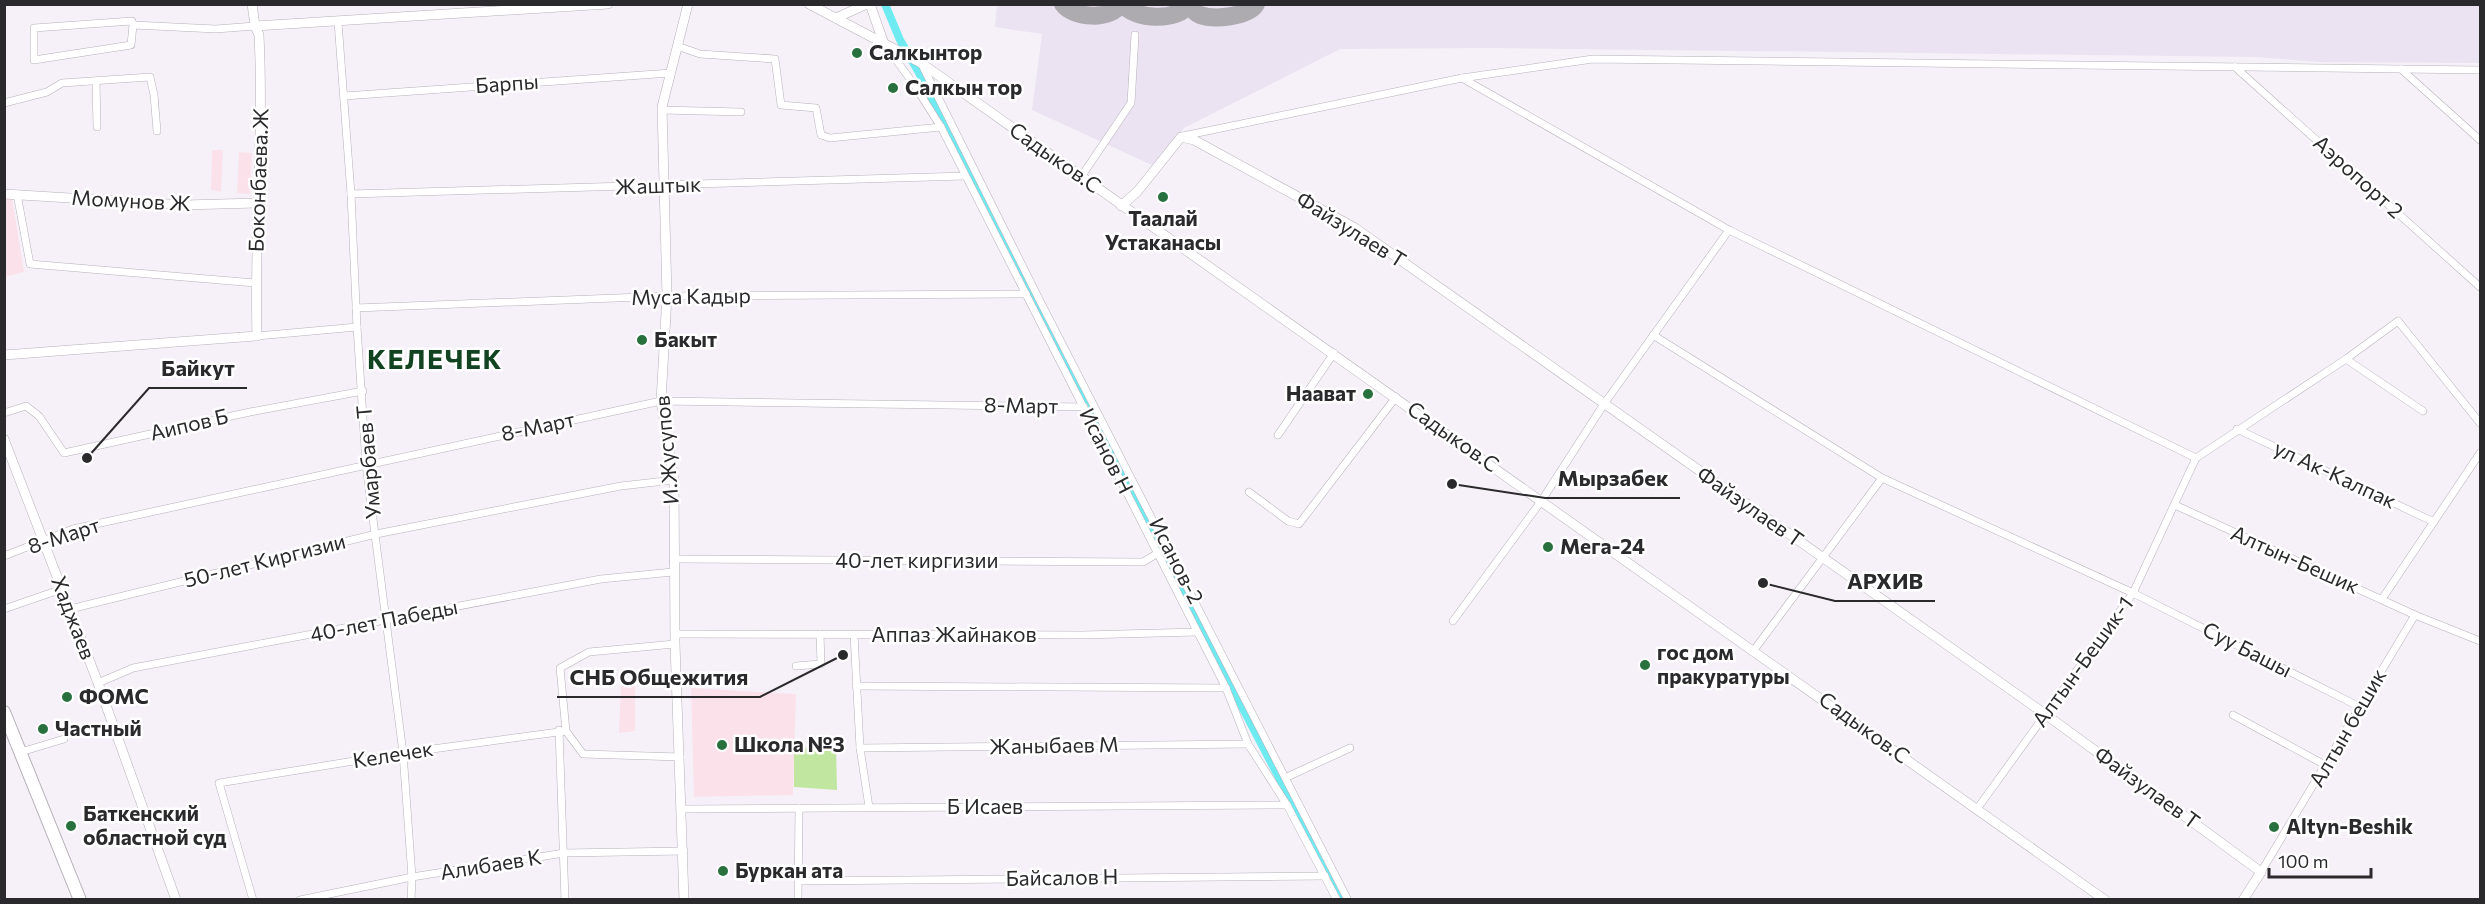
<svg xmlns="http://www.w3.org/2000/svg" width="2485" height="904" viewBox="0 0 2485 904" font-family="Commissioner,sans-serif">
<style>
.built{fill:#ece3f2}
.education{fill:#fbe2ea}
.pitch{fill:#c1e69f}
.lines{fill:none;stroke-linecap:round;stroke-linejoin:round}
.canal{stroke:#6debf0;stroke-width:8}
.taxiway{stroke:#adaab0;stroke-width:18}
.street-casing{stroke:#b6b1b9;stroke-width:8}
.secondary-casing{stroke:#b6b1b9;stroke-width:10}
.highway-casing{stroke:#b6b1b9;stroke-width:14}
.street{stroke:#fff;stroke-width:7}
.secondary{stroke:#fff;stroke-width:9}
.highway{stroke:#fff;stroke-width:12}
.poi-dot{fill:#28713e;stroke:#fff;stroke-width:2}
.labels{text-anchor:middle;stroke-width:5;stroke-linejoin:round;paint-order:stroke}
.poi-label{font-size:21px;font-weight:bold;fill:#2a292c;stroke:#fff;text-anchor:start}
.street-label{font-size:21px;fill:#2a292c;stroke:#fff}
.district-label{font-size:27px;font-weight:bold;letter-spacing:1.5px;fill:#124422;stroke:#fff}
.leader{fill:none;stroke:#2a292c;stroke-width:2}
.callout-dot{fill:#2a292c;stroke:#fff;stroke-width:2}
.callout-label{font-size:22px;text-anchor:middle;font-weight:bold;fill:#2a292c;stroke:#fff;stroke-width:5;stroke-linejoin:round;paint-order:stroke}
</style>
<rect width="100%" height="100%" fill="#f6f1f9"/>
<polygon class="built" points="997,4 2480,4 2480,63 2318,62 2255,57 1492,48 1340,49 1184,128 1154,166 1032,110 1042,34 995,27"/>
<g class="education">
<polygon points="212,150 223,150 221,192 211,190"/>
<polygon points="239,152 252,153 250,194 237,193"/>
<polygon points="5,198 12,198 24,272 5,277"/>
<polygon points="621,684 635,685 635,731 619,733"/>
<polygon points="691,688 796,694 793,795 694,797"/>
</g>
<polygon class="pitch" points="794,747 836,748 837,790 794,787"/>
<g class="lines">
<polyline class="canal" points="885,4 900,40 918,71 1183,587 1219,663 1343,900"/>
<g class="taxiway">
<path d="M1063,4C1073,18 1111,21 1120,4"/>
<path d="M1123,4C1133,20 1180,22 1188,4"/>
<path d="M1190,4C1192,9 1195,13 1200,15C1214,20 1248,17 1256,4"/>
</g>
<g class="street-casing">
<g id="street">
<polyline points="338,22 351,194 357,327 366,464 403,753 412,877 411,900"/>
<polyline points="133,25 132,21 34,28 34,60 131,45 133,25 216,29 255,26"/>
<polyline points="677,46 700,54 775,59 781,105 816,108 821,135 830,138 941,127"/>
<polyline points="886,46 915,86 941,127 1226,688 1248,744 1287,805 1337,900"/>
<polyline points="922,65 1039,299 1348,900"/>
<polyline points="2235,67 2480,287"/>
<polyline points="2401,69 2480,140"/>
<polyline points="1462,78 1593,59 2480,70"/>
<polyline points="96,81 97,127"/>
<polyline points="344,96 671,73"/>
<polyline points="4,103 47,92 62,83 150,77 154,95 157,131"/>
<polyline points="662,110 741,112"/>
<polyline points="1183,136 1462,78 1729,230 2196,458 2346,359 2398,321 2480,423"/>
<polyline points="1081,177 1131,103 1135,35"/>
<polyline points="17,194 30,264 255,283"/>
<polyline points="351,194 965,176"/>
<polyline points="356,308 667,296 1026,294"/>
<polyline points="1653,335 1882,478"/>
<polyline points="257,336 357,327"/>
<polyline points="2346,359 2423,411"/>
<polyline points="4,413 26,406 39,416 64,453 250,412 363,391"/>
<polyline points="2237,429 2434,522"/>
<polyline points="1278,435 1334,353"/>
<polyline points="1249,492 1288,521 1299,524 1396,397"/>
<polyline points="2175,505 2415,615 2480,641"/>
<polyline points="4,556 73,529 661,401 1084,407"/>
<polyline points="673,559 1143,562 1158,553"/>
<polyline points="2382,599 2480,453"/>
<polyline points="4,609 62,589"/>
<polyline points="70,609 376,534 621,486 674,480"/>
<polyline points="1453,621 1542,500 1604,404 1729,230"/>
<polyline points="675,634 1083,635 1197,632"/>
<polyline points="854,634 860,748 869,807"/>
<polyline points="675,644 589,652 560,668 566,731 583,754 680,757"/>
<polyline points="1754,650 1882,478 2133,593 2360,707"/>
<polyline points="796,666 821,664 820,634"/>
<polyline points="98,683 133,668 601,579 673,572"/>
<polyline points="856,686 1226,688"/>
<polyline points="2233,715 2327,766"/>
<polyline points="559,730 565,900"/>
<polyline points="860,748 1248,744"/>
<polyline points="21,752 64,739"/>
<polyline points="1287,777 1350,748"/>
<polyline points="682,809 1287,805"/>
<polyline points="1977,809 2133,593 2196,458"/>
<polyline points="2261,872 2415,615"/>
<polyline points="799,881 1325,876"/>
<polyline points="253,900 219,783 403,753 566,731"/>
<polyline points="300,900 412,877 564,853 684,851"/>
<polyline points="798,900 799,808"/>
</g>
</g>
<g class="secondary-casing">
<g id="secondary">
<polyline points="809,4 921,63 2105,900"/>
<polyline points="870,4 884,44"/>
<polyline points="836,18 867,4"/>
<polyline points="255,26 608,4"/>
<polyline points="4,194 185,205 258,203"/>
<polyline points="1121,206 1137,192 1181,137 1194,140 1355,228 2045,714 2261,872 2243,900"/>
<path d="M4,355L257,336C254,235 264,135 259,35L255,26L252,4"/>
<polyline points="4,439 98,683 176,900"/>
<polyline points="684,900 675,644 674,480 661,401 667,296 662,107 688,4"/>
</g>
</g>
<g class="highway-casing">
<polyline id="highway" points="4,712 80,900"/>
</g>
<use href="#street" class="street"/>
<use href="#secondary" class="secondary"/>
<use href="#highway" class="highway"/>
</g>
<g class="poi-dot">
<circle cx="857" cy="53" r="6"/>
<circle cx="893" cy="88" r="6"/>
<circle cx="1163" cy="197" r="6"/>
<circle cx="642" cy="340" r="6"/>
<circle cx="1368" cy="394" r="6"/>
<circle cx="1548" cy="547" r="6"/>
<circle cx="1645" cy="665" r="6"/>
<circle cx="67" cy="697" r="6"/>
<circle cx="43" cy="729" r="6"/>
<circle cx="722" cy="745" r="6"/>
<circle cx="71" cy="826" r="6"/>
<circle cx="2274" cy="827" r="6"/>
<circle cx="723" cy="871" r="6"/>
</g>
<g class="labels">
<g class="poi-label">
<text x="869" y="60">Салкынтор</text>
<text x="905" y="95">Салкын тор</text>
<text x="1163" y="226" text-anchor="middle">Таалай<tspan x="1163" dy="24">Устаканасы</tspan></text>
<text x="654" y="347">Бакыт</text>
<text x="1356" y="401" text-anchor="end">Наават</text>
<text x="1560" y="554">Мега-24</text>
<text x="1657" y="660">гос дом<tspan x="1657" dy="24">пракуратуры</tspan></text>
<text x="79" y="704">ФОМС</text>
<text x="55" y="736">Частный</text>
<text x="734" y="752">Школа №3</text>
<text x="83" y="821">Баткенский<tspan x="83" dy="24">областной суд</tspan></text>
<text x="2286" y="834">Altyn-Beshik</text>
<text x="735" y="878">Буркан ата</text>
</g>
<g class="street-label">
<text transform="translate(507 84) rotate(-4)" y="7">Барпы</text>
<text transform="translate(1055 158) rotate(35)" y="7">Садыков.С</text>
<text transform="translate(2358 177) rotate(42)" y="7">Аэропорт 2</text>
<text transform="translate(259 180) rotate(-88)" y="7">Боконбаева.Ж</text>
<text transform="translate(658 186) rotate(-2)" y="7">Жаштык</text>
<text transform="translate(131 201) rotate(3)" y="7">Момунов Ж</text>
<text transform="translate(1351 230) rotate(32)" y="7">Файзулаев Т</text>
<text transform="translate(691 297) rotate(-1)" y="7">Муса Кадыр</text>
<text transform="translate(1021 406) rotate(1)" y="7">8-Март</text>
<text transform="translate(189 425) rotate(-13)" y="7">Аипов Б</text>
<text transform="translate(538 427) rotate(-12)" y="7">8-Март</text>
<text transform="translate(1453 437) rotate(35)" y="7">Садыков.С</text>
<text transform="translate(667 450) rotate(-95)" y="7">И.Жусупов</text>
<text transform="translate(1106 451) rotate(63)" y="7">Исанов Н</text>
<text transform="translate(369 462) rotate(-95)" y="7">Умарбаев Т</text>
<text transform="translate(2335 475) rotate(25)" y="7">ул Ак-Калпак</text>
<text transform="translate(1750 507) rotate(35)" y="7">Файзулаев Т</text>
<text transform="translate(64 536) rotate(-18)" y="7">8-Март</text>
<text transform="translate(2295 560) rotate(24)" y="7">Алтын-Бешик</text>
<text transform="translate(265 561) rotate(-14)" y="7">50-лет Киргизии</text>
<text x="917" y="568">40-лет киргизии</text>
<text transform="translate(1176 561) rotate(63)" y="7">Исанов-2</text>
<text transform="translate(73 618) rotate(69)" y="7">Хаджаев</text>
<text transform="translate(384 621) rotate(-11)" y="7">40-лет Пабеды</text>
<text x="954" y="642">Аппаз Жайнаков</text>
<text transform="translate(2247 650) rotate(27)" y="7">Суу Башы</text>
<text transform="translate(2083 662) rotate(-54)" y="7">Алтын-Бешик-1</text>
<text transform="translate(1864 728) rotate(36)" y="7">Садыков.С</text>
<text transform="translate(2348 728) rotate(-60)" y="7">Алтын бешик</text>
<text transform="translate(1054 746) rotate(-1)" y="7">Жаныбаев М</text>
<text transform="translate(393 755) rotate(-9)" y="7">Келечек</text>
<text transform="translate(2147 788) rotate(36)" y="7">Файзулаев Т</text>
<text x="985" y="814">Б Исаев</text>
<text transform="translate(491 865) rotate(-9)" y="7">Алибаев К</text>
<text transform="translate(1062 878) rotate(-1)" y="7">Байсалов Н</text>
</g>
<g class="district-label">
<text x="435" y="369">КЕЛЕЧЕК</text>
</g>
</g>
<path class="leader" d="M87 458L149 388H247M1452 484L1545 498H1680M1763 583L1835 601H1935M843 655L760 697H557"/>
<g class="callout-dot">
<circle cx="87" cy="458" r="6"/>
<circle cx="1452" cy="484" r="6"/>
<circle cx="1763" cy="583" r="6"/>
<circle cx="843" cy="655" r="6"/>
</g>
<g class="callout-label">
<text x="198" y="376">Байкут</text>
<text x="1613" y="486">Мырзабек</text>
<text x="1885" y="589">АРХИВ</text>
<text x="659" y="685">СНБ Общежития</text>
</g>
<rect width="2485" height="904" fill="none" stroke="#2a292c" stroke-width="12"/>
<path d="M2269 868v9h102v-9" fill="none" stroke="#2a292c" stroke-width="3"/>
<text x="2278" y="868" font-size="18" fill="#2a292c" stroke="#ffffff" stroke-width="4.5" paint-order="stroke">100 m</text>
</svg>
